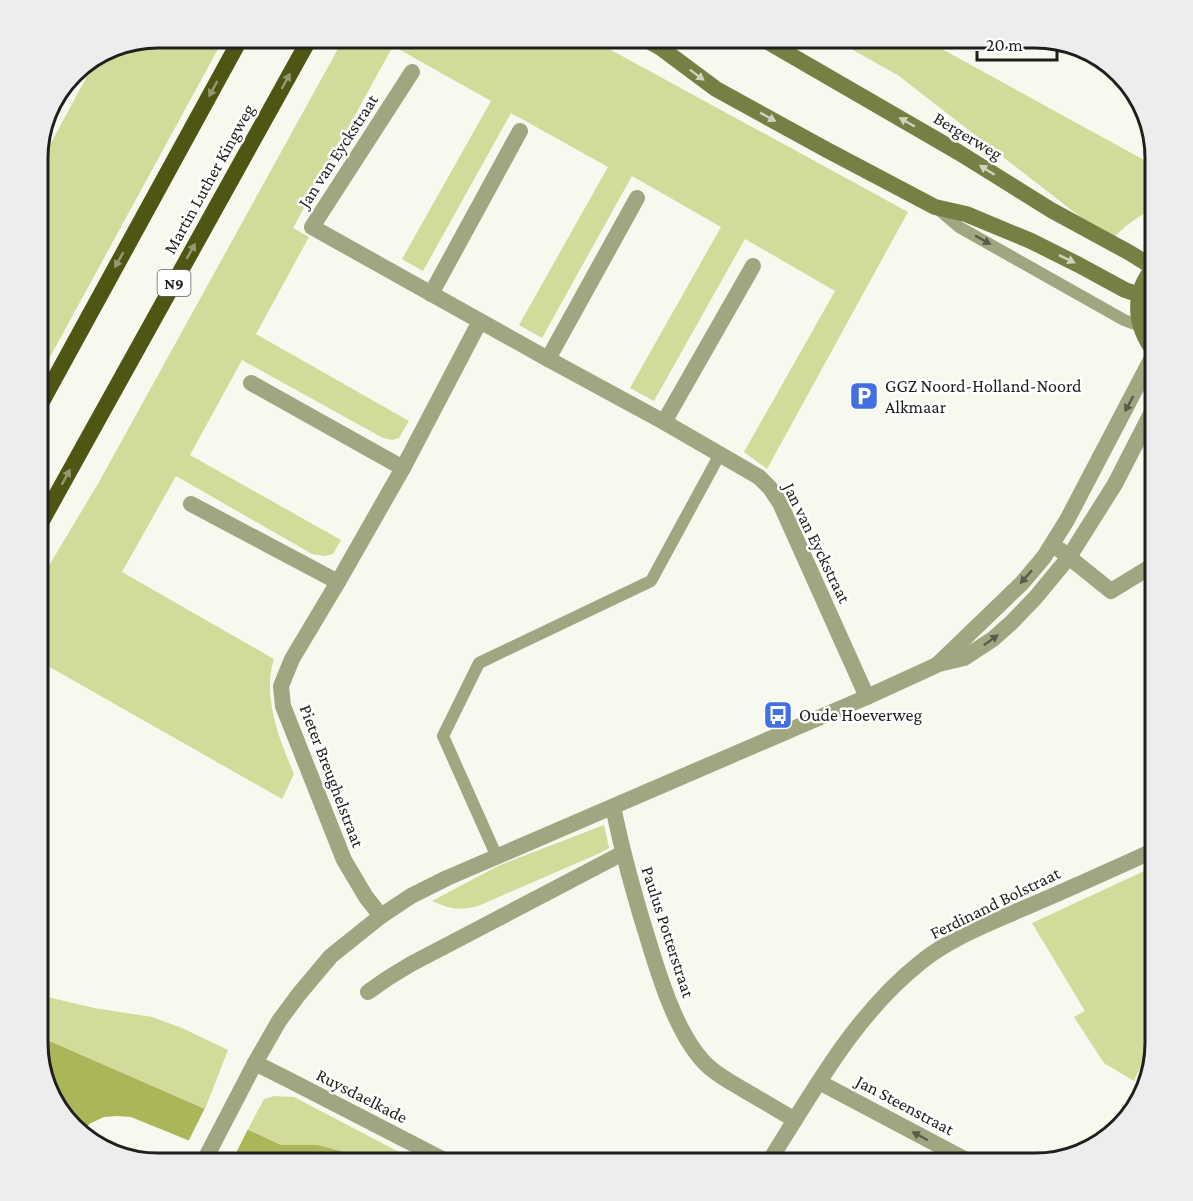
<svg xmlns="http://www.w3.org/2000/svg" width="1193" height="1201" viewBox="0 0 1193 1201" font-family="'Crimson Pro',serif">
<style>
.green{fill:#d3db9a}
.water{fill:#abb658}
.pier{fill:#f7f8ee}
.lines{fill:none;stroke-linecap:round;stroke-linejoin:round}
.service{stroke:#a0a680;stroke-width:12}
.minor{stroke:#a0a680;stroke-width:16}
.secondary{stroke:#787f44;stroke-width:16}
.trunk{stroke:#4f5512;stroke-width:16}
.oneway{fill:#d0d2be}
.oneway2{fill:#959971}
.oneway3{fill:#595c49}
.labels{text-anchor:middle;stroke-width:5;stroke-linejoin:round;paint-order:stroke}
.shield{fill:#fff;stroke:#626260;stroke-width:1.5}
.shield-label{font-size:16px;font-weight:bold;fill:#1f1f1c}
.street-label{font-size:18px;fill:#1f1f1c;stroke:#fff}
.poi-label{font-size:18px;fill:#1f1f1c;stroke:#fff;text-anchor:start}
.rim{fill:none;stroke:#1f1f1c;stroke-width:3}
</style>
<rect width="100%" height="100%" fill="#f7f8ee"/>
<g class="green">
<polygon points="158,38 224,38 38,379 38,167 99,54 112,47"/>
<path d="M344,38H589L908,212L767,469L744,452L835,291L745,239L654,401L630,388L721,227L632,176L542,338L519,325L608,167L511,113L423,271L402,259L491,101L393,46L293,228L309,237L256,334L409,421L399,438L392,440L383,438L242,360L190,455L341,540L333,554L324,556L312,554L176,476L122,572L274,659C262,696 279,739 294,774L282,799L39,661L38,663V584L99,482Z"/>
<path d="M832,38H922L1155,166V208C1140,215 1127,224 1115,236L1083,219L899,76Z"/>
<path d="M604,825L609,848L600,853L478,906C459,911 450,909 432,901L500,865Z"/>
<polygon points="1155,866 1155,1036 1134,1081 1104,1063 1074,1017 1085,1011 1032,923"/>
<polygon points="38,993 52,998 94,1008 152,1017 182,1028 228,1050 205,1109 38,1036"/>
<polygon points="274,1096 294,1097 420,1163 368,1163 348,1153 318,1145 281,1145 248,1129 264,1099"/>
</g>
<polygon class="water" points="38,1036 205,1109 281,1145 318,1145 348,1153 368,1163 227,1163 190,1141 131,1117 117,1116 104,1117 91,1123 81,1131 67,1122 44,1082 38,1044"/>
<polygon class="pier" points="205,1108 249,1127 231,1163 223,1163 188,1142"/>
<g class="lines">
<g class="service">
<polyline points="938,209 959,227 1124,320 1140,326"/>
<polyline points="497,857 443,736 479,663 651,581 720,454"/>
</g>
<g class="minor">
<polyline points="412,72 312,227 548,359 664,422 759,477 770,488 780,503 867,697"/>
<polyline points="431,294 520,131"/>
<polyline points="548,359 637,198"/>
<polyline points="251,383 403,468"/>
<polyline points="664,422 753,266"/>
<polyline points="191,504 338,582"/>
<polyline points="1060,550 1111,591 1155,564"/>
<polyline points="939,663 1022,583 1044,557 1067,520 1155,352"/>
<path d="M613,807C623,855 636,902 651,949C662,985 680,1041 709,1067C719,1076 732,1083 744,1090C761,1100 778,1110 795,1120"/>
<polyline points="381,916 366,897 344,860 283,706 281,686 292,659 338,582 403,468 480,321"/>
<polyline points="368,992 388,978 411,964 623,853"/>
<polyline points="255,1063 291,1081 450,1163"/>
<polyline points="819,1082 972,1163"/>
<polyline points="203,1163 255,1063 279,1021 299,994 331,956 381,916 411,896 447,878 867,697 939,664 964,658 993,639 1011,623 1036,597 1069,557 1115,484 1155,406"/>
<path d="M768,1163C813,1092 854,1015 921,962C951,938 988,924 1022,909C1067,890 1111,870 1155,850"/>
</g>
<g class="secondary">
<polyline points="643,38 661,48 716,89 827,150 935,207 966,214 1031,241 1079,265 1125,290 1140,295"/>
<polyline points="761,38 958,152 1051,210 1130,253 1154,268"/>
<path d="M1155,266C1131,293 1134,325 1155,353"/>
</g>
<g class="trunk">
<polyline points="38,409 241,38"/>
<polyline points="38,528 310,38"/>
</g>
</g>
<defs><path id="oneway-solid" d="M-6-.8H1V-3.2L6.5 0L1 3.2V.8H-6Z" transform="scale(1.5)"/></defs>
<g class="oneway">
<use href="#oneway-solid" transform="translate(697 75) rotate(37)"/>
<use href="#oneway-solid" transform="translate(768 117) rotate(29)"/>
<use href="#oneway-solid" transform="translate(907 122) rotate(-150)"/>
<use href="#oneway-solid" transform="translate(987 170) rotate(-148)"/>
<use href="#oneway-solid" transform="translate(1067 259) rotate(26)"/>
</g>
<g class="oneway2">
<use href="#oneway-solid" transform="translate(286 81) rotate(-61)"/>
<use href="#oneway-solid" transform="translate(213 89) rotate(119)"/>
<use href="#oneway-solid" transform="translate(191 251) rotate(-61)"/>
<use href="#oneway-solid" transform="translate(119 260) rotate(119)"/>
<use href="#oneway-solid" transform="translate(66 477) rotate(-61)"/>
</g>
<g class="oneway3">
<use href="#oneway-solid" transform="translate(983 240) rotate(29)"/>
<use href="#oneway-solid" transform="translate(1129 404) rotate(118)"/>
<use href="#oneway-solid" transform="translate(1026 577) rotate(131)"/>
<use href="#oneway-solid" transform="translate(991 640) rotate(-36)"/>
<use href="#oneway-solid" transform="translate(920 1136) rotate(-152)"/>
</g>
<defs>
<g id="parking-square" transform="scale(1.5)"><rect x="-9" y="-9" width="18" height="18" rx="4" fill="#4270e2" stroke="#fff"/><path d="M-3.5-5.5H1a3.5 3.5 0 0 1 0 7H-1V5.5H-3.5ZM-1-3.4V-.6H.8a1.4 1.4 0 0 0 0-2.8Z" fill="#fff"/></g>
<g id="bus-square" transform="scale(1.5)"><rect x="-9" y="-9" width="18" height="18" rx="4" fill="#4270e2" stroke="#fff"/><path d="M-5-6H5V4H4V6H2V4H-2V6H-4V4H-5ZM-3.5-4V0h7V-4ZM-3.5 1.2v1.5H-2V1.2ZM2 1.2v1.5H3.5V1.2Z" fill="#fff"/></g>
</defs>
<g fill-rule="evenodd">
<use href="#parking-square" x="864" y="396"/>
<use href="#bus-square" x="778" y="715"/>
</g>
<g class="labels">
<rect class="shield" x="157.5" y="270" width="33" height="26" rx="4.5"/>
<g class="shield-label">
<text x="174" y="289">N9</text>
</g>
<g class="street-label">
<text transform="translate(968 136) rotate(31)" y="6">Bergerweg</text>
<text transform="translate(338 151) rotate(-57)" y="6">Jan van Eyckstraat</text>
<text transform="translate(209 179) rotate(-61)" y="6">Martin Luther Kingweg</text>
<text transform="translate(817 543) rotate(64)" y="6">Jan van Eyckstraat</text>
<text transform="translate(332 776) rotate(69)" y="6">Pieter Breughelstraat</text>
<text transform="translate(995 903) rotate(-26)" y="6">Ferdinand Bolstraat</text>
<text transform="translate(668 932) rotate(72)" y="6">Paulus Potterstraat</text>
<text transform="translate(362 1096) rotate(27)" y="6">Ruysdaelkade</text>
<text transform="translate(905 1105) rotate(28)" y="6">Jan Steenstraat</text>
</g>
<g class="poi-label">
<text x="885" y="392">GGZ Noord-Holland-Noord<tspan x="885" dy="21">Alkmaar</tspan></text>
<text x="799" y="721">Oude Hoeverweg</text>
</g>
</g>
<path d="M0 0H1193V1201H0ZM158 48H1035A110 110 0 0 1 1145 158V1043A110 110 0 0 1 1035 1153H158A110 110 0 0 1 48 1043V158A110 110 0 0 1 158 48Z" fill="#ededed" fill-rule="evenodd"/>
<path class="rim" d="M158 48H1035A110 110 0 0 1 1145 158V1043A110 110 0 0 1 1035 1153H158A110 110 0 0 1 48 1043V158A110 110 0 0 1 158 48Z"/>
<path d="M977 51v9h80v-9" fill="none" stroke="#1f1f1c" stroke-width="3"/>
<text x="986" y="51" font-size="18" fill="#1f1f1c" stroke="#ffffff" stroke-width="4.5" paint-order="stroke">20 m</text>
</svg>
